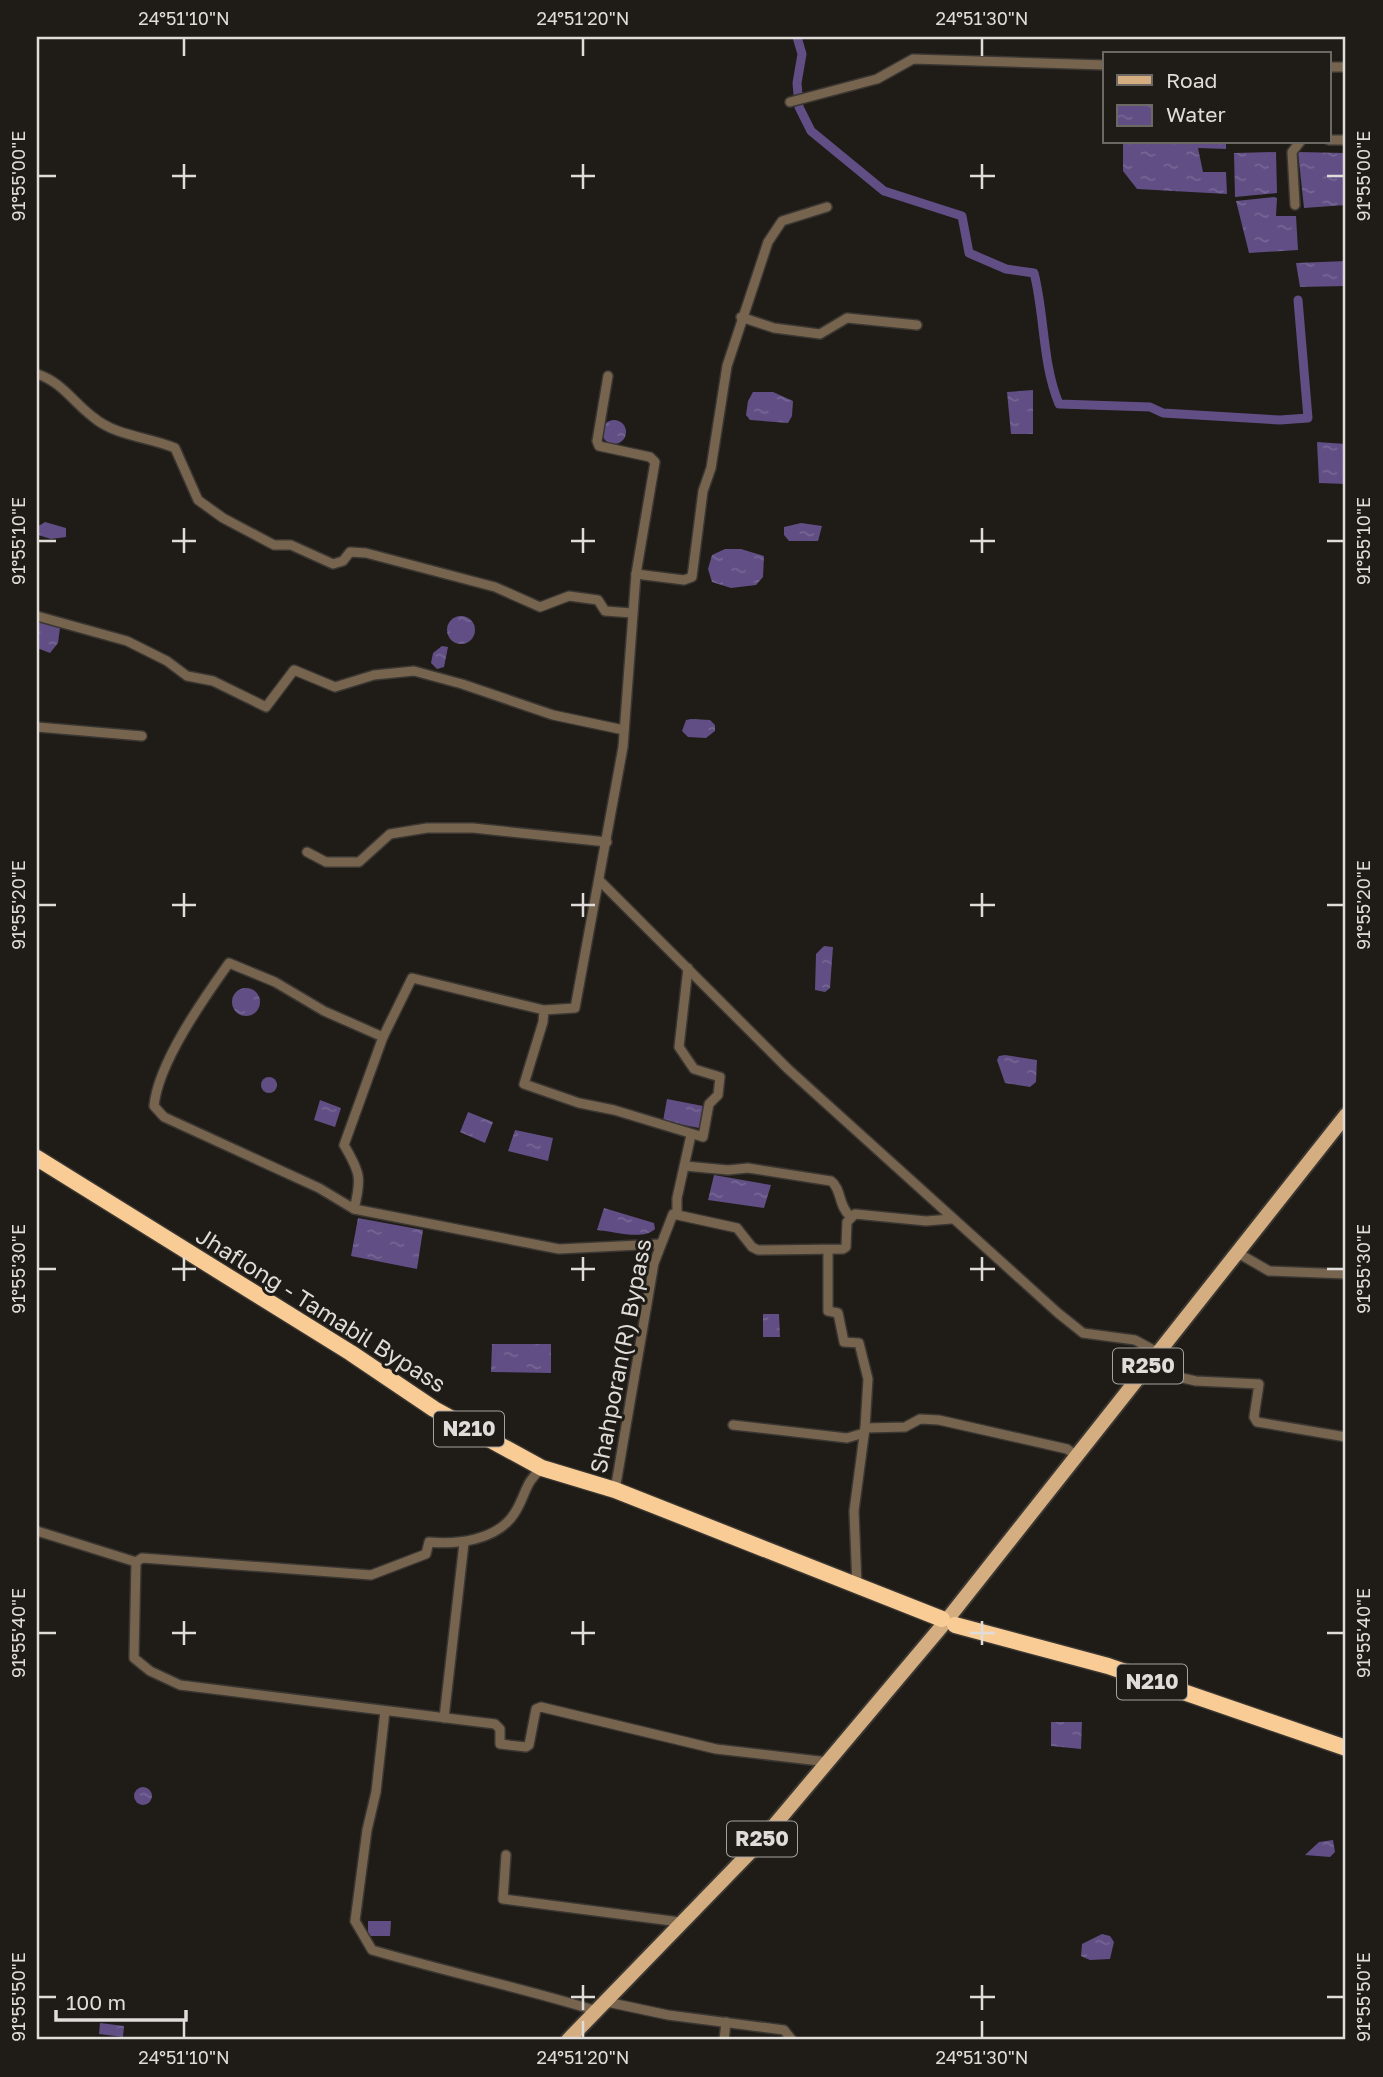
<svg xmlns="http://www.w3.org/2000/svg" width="1383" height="2077" viewBox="0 0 1383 2077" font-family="'Golos Text',sans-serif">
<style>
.water{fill:url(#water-ripples)}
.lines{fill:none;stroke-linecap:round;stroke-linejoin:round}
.canal{stroke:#604e84;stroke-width:9}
.street-casing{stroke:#3a3631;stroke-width:12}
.primary-casing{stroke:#3a3631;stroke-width:18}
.highway-casing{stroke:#3a3631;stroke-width:19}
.street{stroke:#76644f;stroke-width:9}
.primary{stroke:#d4ae81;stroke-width:14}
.highway{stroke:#facc95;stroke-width:16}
.ticks{fill:none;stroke:#dfdcd9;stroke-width:2.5}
.labels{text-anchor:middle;stroke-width:6;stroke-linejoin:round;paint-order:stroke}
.shield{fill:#1f1b16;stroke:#a5a29e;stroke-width:2}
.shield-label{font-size:21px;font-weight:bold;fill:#dfdcd9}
.street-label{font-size:23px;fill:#dfdcd9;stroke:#1f1b16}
.neatline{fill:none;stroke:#dfdcd9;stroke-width:2.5}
.ticks-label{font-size:18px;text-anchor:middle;fill:#dfdcd9}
</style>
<defs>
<pattern id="water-ripples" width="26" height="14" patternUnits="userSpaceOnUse" patternTransform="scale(1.75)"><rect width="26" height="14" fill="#604e84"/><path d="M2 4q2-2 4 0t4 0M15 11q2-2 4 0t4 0" fill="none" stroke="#766795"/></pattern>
</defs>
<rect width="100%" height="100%" fill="#1f1b16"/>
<g class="water">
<polygon points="1123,142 1226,142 1226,149 1198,148 1203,172 1226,172 1227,194 1137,189 1123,171"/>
<polygon points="1276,152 1277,193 1235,197 1234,153"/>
<polygon points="1298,152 1346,153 1346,205 1304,208"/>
<polygon points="1274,197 1277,198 1276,216 1296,216 1298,250 1249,253 1236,201"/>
<polygon points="1346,261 1346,286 1300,287 1296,263"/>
<polygon points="1033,390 1033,434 1011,434 1007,392"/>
<polygon points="753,392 773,392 793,401 792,416 788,423 750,420 746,415 748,401"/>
<circle cx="614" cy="432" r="12"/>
<polygon points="1317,442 1346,444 1346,484 1319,483"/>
<polygon points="45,522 66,528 66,537 51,539 38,535 37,527"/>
<polygon points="801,523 822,526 818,541 789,541 784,535 784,527"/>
<polygon points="725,549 741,549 764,556 763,577 756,585 731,588 712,582 708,569 712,555"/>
<circle cx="461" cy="630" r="14"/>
<polygon points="37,620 60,628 58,643 50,653 37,648"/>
<polygon points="442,646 448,647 444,667 437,669 431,663 433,653"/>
<polygon points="691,719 710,720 715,725 715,731 706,738 688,737 682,731 686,720"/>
<polygon points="824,946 833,947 830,988 825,992 815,990 816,954"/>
<circle cx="246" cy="1002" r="14"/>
<polygon points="1005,1055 1037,1060 1036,1082 1030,1087 1005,1083 997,1060 999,1056"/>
<circle cx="269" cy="1085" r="8"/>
<polygon points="667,1099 703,1106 699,1128 663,1121"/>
<polygon points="320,1100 341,1108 335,1127 314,1120"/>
<polygon points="468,1112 493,1122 485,1143 460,1132"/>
<polygon points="515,1130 553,1138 548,1161 508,1151"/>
<polygon points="714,1175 771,1185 764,1208 708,1200"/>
<path d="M604,1208L654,1223L655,1229C643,1241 613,1231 597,1230Z"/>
<polygon points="358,1218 423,1230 417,1269 351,1256"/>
<polygon points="763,1314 779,1314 780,1337 763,1337"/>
<polygon points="492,1344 551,1344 551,1373 491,1372"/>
<polygon points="1051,1722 1082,1722 1081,1749 1051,1746"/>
<circle cx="143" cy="1796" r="9"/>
<polygon points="1333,1840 1335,1852 1330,1857 1305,1855 1319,1842"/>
<polygon points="368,1921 391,1921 390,1936 368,1936"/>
<polygon points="1102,1934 1110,1936 1114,1942 1110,1959 1090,1960 1081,1956 1082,1944"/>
<polygon points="100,2023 124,2026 123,2037 99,2034"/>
</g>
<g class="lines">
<path class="canal" d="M797,37L802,54L797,83L799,107L811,131L884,191L962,216L969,253L1006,269L1034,273C1045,316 1042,363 1059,404L1150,407L1163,413L1280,420L1308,418L1298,300"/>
<g class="street-casing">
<g id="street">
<polyline points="1329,67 1346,67"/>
<polyline points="790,102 877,79 913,59 1105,65"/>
<polyline points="1329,140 1346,140"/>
<polyline points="1295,205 1292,152 1300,142"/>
<polyline points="741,317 774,328 820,334 847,318 917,325"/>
<path d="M37,374C62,382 73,402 93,417C115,436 149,437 175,448L198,500L223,518L274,545H291L333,564L343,561L350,552L366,553L495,587L540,607L569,596L598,600L605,611L632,613"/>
<polyline points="636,574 684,580 692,577 703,491 711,468 727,366 768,242 782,221 827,207"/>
<polyline points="37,616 127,641 167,661 187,676 213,681 266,707 294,670 335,687 374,675 414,671 462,684 553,715 624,730"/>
<polyline points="37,727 142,736"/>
<polyline points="307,852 326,862 359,862 390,834 427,828 473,828 607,842"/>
<polyline points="600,881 788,1069 1058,1313 1083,1333 1135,1340 1159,1353"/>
<polyline points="544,1010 543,1022 524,1084 579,1103 614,1110 703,1137 709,1104 718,1095 720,1077 694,1069 679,1047 688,968"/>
<path d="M383,1037L324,1011L275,982L229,963C204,998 158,1063 154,1106L164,1117L319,1188L354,1209L559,1249L660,1244"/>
<path d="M685,1166L728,1170L748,1168L831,1181C842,1189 838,1206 850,1216"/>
<path d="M354,1209C362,1178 360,1172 344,1145L383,1037L412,978L544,1010L575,1008L623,747L636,574L655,462L650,457L599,446L597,441L608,376"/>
<polyline points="677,1214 677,1198 691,1135"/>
<polyline points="828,1250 828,1311 838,1313 844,1342 859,1343 868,1379 865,1428"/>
<polyline points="1243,1256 1269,1271 1346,1274"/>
<polyline points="1157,1365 1178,1377 1196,1381 1259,1384 1254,1417 1257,1422 1346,1437"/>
<polyline points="733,1425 847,1438 864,1433"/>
<polyline points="615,1490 654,1263 673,1214 737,1228 752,1247 758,1250 843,1249 846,1247 847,1222 855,1214 926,1221 951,1219"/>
<polyline points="37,1531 136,1562 134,1658 150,1671 180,1685 495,1724 500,1729 500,1744 526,1747 529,1745 536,1709 541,1707 716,1749 828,1762"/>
<path d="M136,1562L142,1558L371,1575L426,1554L429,1542C457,1545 497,1540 514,1514C526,1496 524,1483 542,1468"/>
<polyline points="857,1586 854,1511 865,1428 905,1427 920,1419 939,1420 1067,1449 1077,1456"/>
<path d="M385,1711L376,1792L367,1830L355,1921L372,1950C447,1972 523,1988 597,2011"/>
<polyline points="444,1718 464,1543"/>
<polyline points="506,1855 503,1899 680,1922"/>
<polyline points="607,2002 668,2015 784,2030 792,2040"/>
<polyline points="724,2040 726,2022"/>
</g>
</g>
<g class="primary-casing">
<g id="primary">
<polyline points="950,1616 1346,1115"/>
<polyline points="568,2040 761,1841 942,1626"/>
</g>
</g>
<g class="highway-casing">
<g id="highway">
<polyline points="37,1158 351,1353 434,1409 542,1468 615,1490 942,1619"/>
<polyline points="955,1625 1108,1666 1346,1748"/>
</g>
</g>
<use href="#street" class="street"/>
<use href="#primary" class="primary"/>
<use href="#highway" class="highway"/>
</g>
<path class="ticks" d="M184,38V56M583,38V56M982,38V56M184,164V189M583,164V189M982,164V189M38,176H56M172,176H196M571,176H595M970,176H995M1327,176H1344M184,528V553M583,528V553M982,528V553M38,541H56M172,541H196M571,541H595M970,541H995M1327,541H1344M184,893V917M583,893V917M982,893V917M38,905H56M172,905H196M571,905H595M970,905H995M1327,905H1344M184,1257V1281M583,1257V1281M982,1257V1281M38,1269H56M172,1269H196M571,1269H595M970,1269H995M1327,1269H1344M184,1621V1645M583,1621V1645M982,1621V1645M38,1633H56M172,1633H196M571,1633H595M970,1633H995M1327,1633H1344M583,1985V2010M982,1985V2010M38,1997H56M571,1997H595M970,1997H995M1327,1997H1344M184,2021V2038M583,2021V2038M982,2021V2038"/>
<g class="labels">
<g class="shield">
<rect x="1113" y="1348.5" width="70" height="35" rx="5"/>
<rect x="434" y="1411.5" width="70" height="35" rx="5"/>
<rect x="1117" y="1664.5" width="70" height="35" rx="5"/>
<rect x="727" y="1821.5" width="70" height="35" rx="5"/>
</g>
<g class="shield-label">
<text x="1148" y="1373">R250</text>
<text x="469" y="1436">N210</text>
<text x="1152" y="1689">N210</text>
<text x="762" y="1846">R250</text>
</g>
<g class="street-label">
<text transform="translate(321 1310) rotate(32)" y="8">Jhaflong - Tamabil Bypass</text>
<text transform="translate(621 1356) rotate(-79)" y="8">Shahporan(R) Bypass</text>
</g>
</g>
<rect width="1383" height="2077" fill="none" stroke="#1f1b16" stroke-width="77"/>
<rect x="1103" y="52" width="228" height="91" fill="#1f1b16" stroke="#6c6864" stroke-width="2"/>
<rect x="1117" y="75" width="35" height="10" fill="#d4ae81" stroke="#6c6864" stroke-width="2"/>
<text x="1166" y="88" font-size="21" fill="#dfdcd9">Road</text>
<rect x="1117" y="105" width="35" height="21" fill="url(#water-ripples)" stroke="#6c6864" stroke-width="2"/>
<text x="1166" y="122" font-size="21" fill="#dfdcd9">Water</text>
<path d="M56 2010v10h130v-10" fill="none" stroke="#dfdcd9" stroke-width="3.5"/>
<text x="66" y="2010" font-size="21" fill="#dfdcd9" stroke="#1f1b16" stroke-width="5" paint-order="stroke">100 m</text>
<rect x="38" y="38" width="1306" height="2000" class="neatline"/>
<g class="ticks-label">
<text x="184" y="25">24°51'10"N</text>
<text x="583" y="25">24°51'20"N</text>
<text x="982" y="25">24°51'30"N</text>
<text transform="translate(1364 176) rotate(-90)" y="6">91°55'00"E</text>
<text transform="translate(19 176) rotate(-90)" y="6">91°55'00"E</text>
<text transform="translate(1364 541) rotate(-90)" y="6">91°55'10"E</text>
<text transform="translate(19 541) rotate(-90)" y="6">91°55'10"E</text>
<text transform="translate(1364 905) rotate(-90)" y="6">91°55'20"E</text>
<text transform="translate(19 905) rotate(-90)" y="6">91°55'20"E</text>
<text transform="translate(1364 1269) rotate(-90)" y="6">91°55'30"E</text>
<text transform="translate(19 1269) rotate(-90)" y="6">91°55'30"E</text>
<text transform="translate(1364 1633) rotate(-90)" y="6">91°55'40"E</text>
<text transform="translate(19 1633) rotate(-90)" y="6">91°55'40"E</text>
<text transform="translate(19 1997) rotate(-90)" y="6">91°55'50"E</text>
<text transform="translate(1364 1997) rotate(-90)" y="6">91°55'50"E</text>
<text x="184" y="2064">24°51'10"N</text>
<text x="583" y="2064">24°51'20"N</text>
<text x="982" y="2064">24°51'30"N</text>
</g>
</svg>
